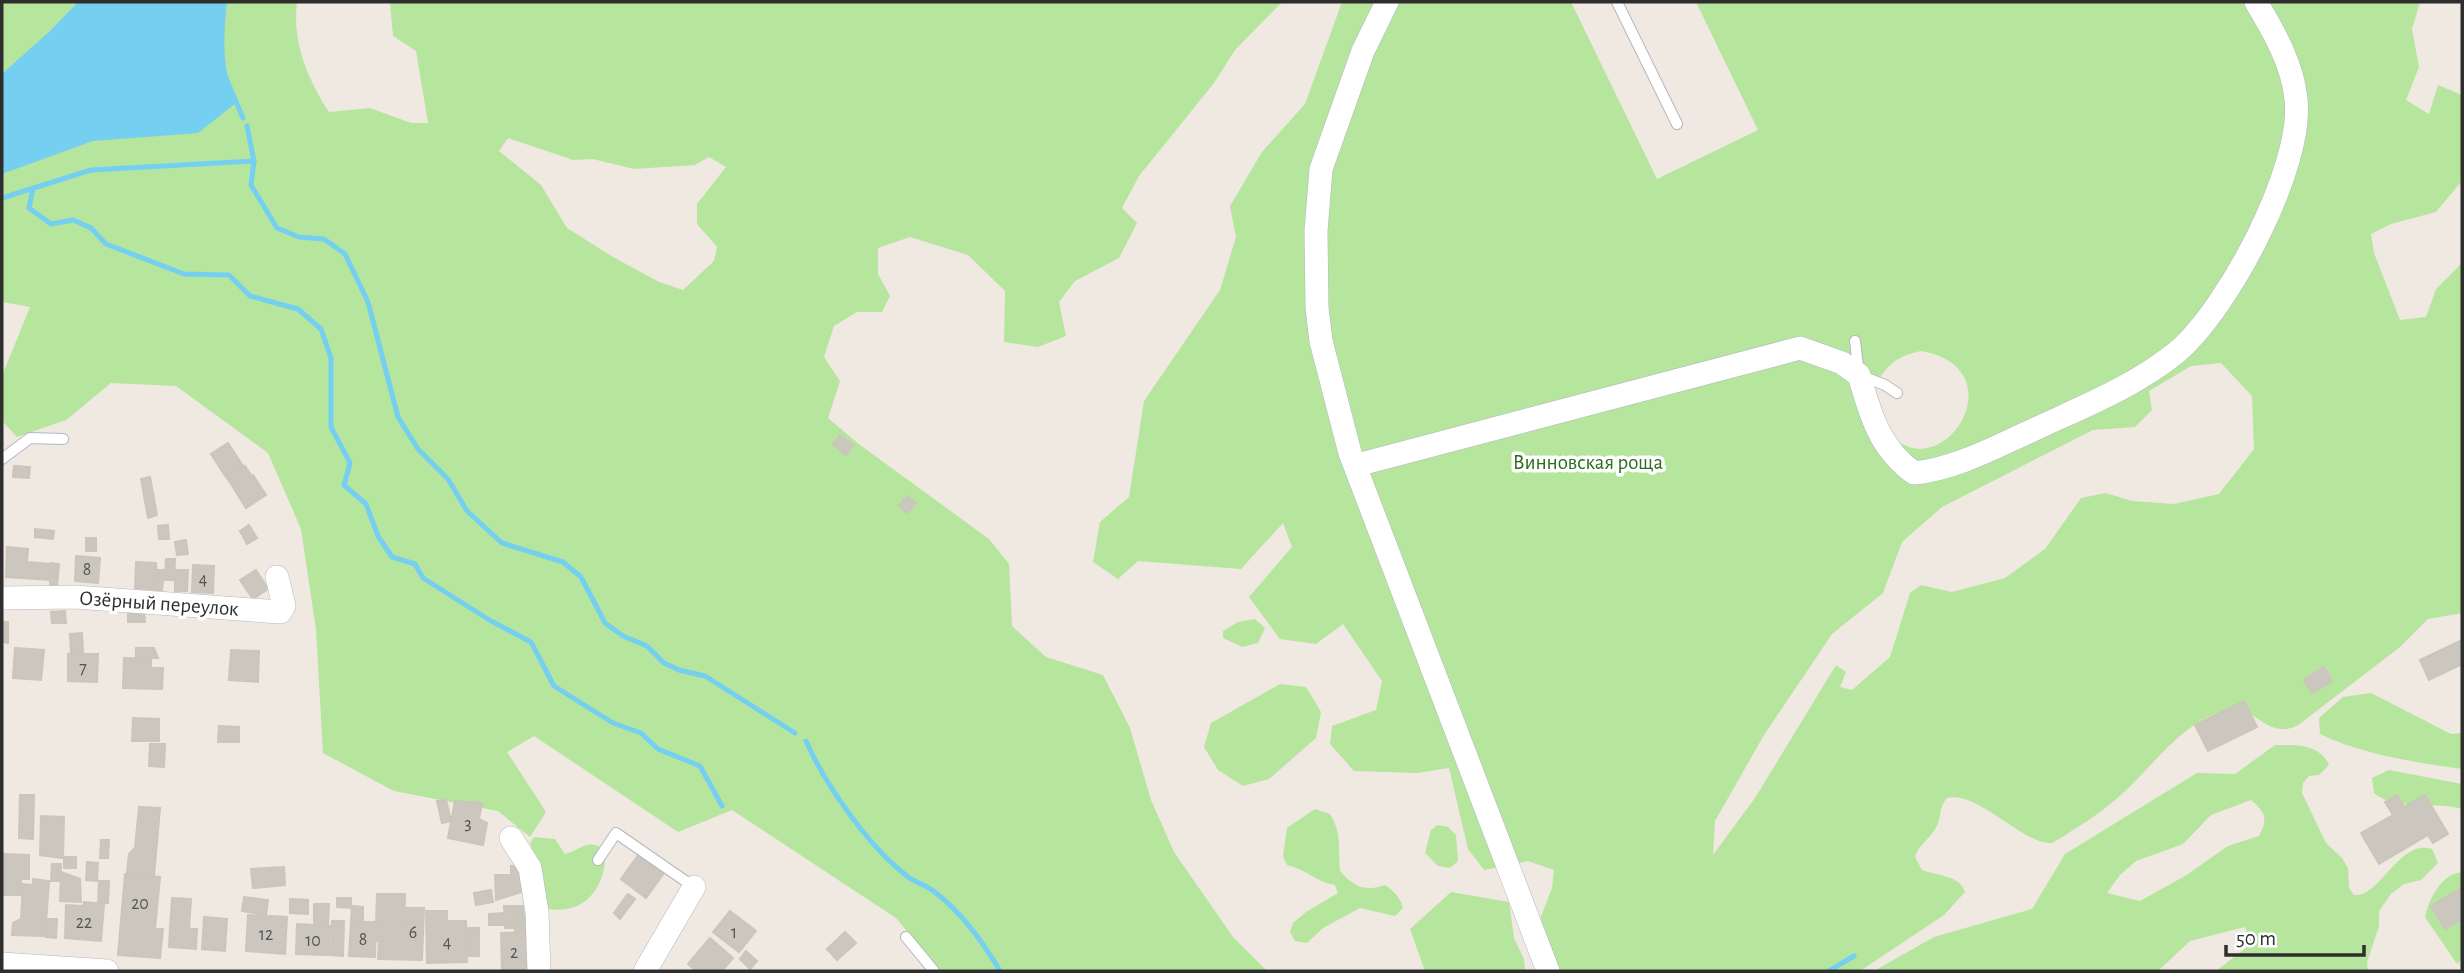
<svg xmlns="http://www.w3.org/2000/svg" width="2464" height="973" viewBox="0 0 2464 973" font-family="'Alegreya Sans',sans-serif">
<style>
.green{fill:#b6e59e;fill-rule:evenodd}
.water{fill:#75cff0}
.lines{fill:none;stroke-linecap:round;stroke-linejoin:round}
.stream{stroke:#75cff0;stroke-width:5}
.building{fill:#cbc7bf;stroke:#cbc5ba;stroke-width:2}
.lane-casing{stroke:#b4b7c1;stroke-width:12}
.street-casing{stroke:#b4b7c1;stroke-width:24}
.lane{stroke:#fff;stroke-width:10}
.street{stroke:#fff;stroke-width:23}
.labels{text-anchor:middle;stroke-width:7;stroke-linejoin:round;paint-order:stroke}
.number-label{font-size:18px;fill:#555452}
.park-label{font-size:21px;fill:#2c6e1b;stroke:#fff}
.street-label{font-size:21px;fill:#2e2e2e;stroke:#fff}
</style>
<rect width="100%" height="100%" fill="#efe9e1"/>
<g class="green">
<path d="M2,2H297C292,42 307,78 329,112L370,108L411,123H428L416,51L393,36L390,2H1282L1235,50L1214,83L1139,176L1122,208L1137,223L1119,258L1075,281L1059,302L1066,336L1038,347L1004,342L1005,291L968,255L910,237L878,248V274L890,296L882,312H857L834,326L824,357L840,381L828,418L860,445L989,539L1009,564L1012,626L1046,657L1103,675L1130,728L1151,800L1174,852L1233,937L1267,971H940L896,918L732,810L678,832L534,736L507,752L546,812L530,837L498,811L394,791L323,753L316,630L301,529L268,453L176,386L111,383L66,420L17,437L3,422L2,376L30,307L2,302ZM508,138L573,160L593,159L634,169L695,165L709,157L726,167L697,204V224L717,247L714,261L683,290L659,282L613,257L567,228L541,185L499,151Z"/>
<path d="M1342,2H1571L1657,179L1758,130L1696,2H2420L2412,29L2419,67L2406,100L2429,114L2438,85L2462,95L2461,182L2436,212L2391,224L2371,234L2374,253L2400,320L2426,317L2436,289L2462,263V613L2428,619L2400,647L2297,726C2273,736 2261,719 2240,707C2186,715 2160,759 2122,794C2101,813 2076,829 2052,843C2023,845 1979,791 1947,798C1938,808 1942,819 1935,829C1929,840 1918,845 1915,857L1922,870C1937,876 1960,875 1965,892L1944,915L1860,971H1561L1539,922L1552,888L1554,870L1528,861L1484,870L1468,849L1449,768L1417,773L1354,771L1330,744L1332,726L1376,710L1382,681L1343,624L1316,644L1280,639L1249,597L1292,547L1283,523L1241,569L1138,561L1118,579L1093,562L1100,522L1129,497L1144,401L1220,290L1236,237L1230,206L1262,152L1305,104ZM1921,351C2018,368 1945,486 1893,437C1883,428 1879,404 1874,391C1883,367 1896,356 1921,351ZM2221,363L2252,396L2254,449L2219,494L2174,504L2132,501L2106,493L2081,498L2045,549L2005,578L1952,592L1921,585L1910,593L1890,657L1852,690L1840,687L1846,672L1836,665L1755,798L1713,855L1715,821L1764,735L1832,634L1883,593L1902,542L1942,507L2093,430L2135,427L2152,410L2149,391L2191,366Z"/>
<polygon points="1255,619 1265,628 1258,643 1242,647 1223,638 1223,631 1238,622"/>
<polygon points="1280,684 1306,687 1321,712 1316,738 1269,779 1243,786 1218,770 1204,747 1211,723"/>
<path d="M2371,693L2451,734L2462,733V769C2414,762 2364,755 2320,734L2319,718L2343,697Z"/>
<path d="M2275,745C2295,745 2319,743 2329,765L2319,775L2309,776L2303,783L2302,793L2326,843L2342,858L2348,868L2349,888L2354,895C2380,898 2399,838 2432,849L2438,863L2421,880L2404,884L2391,894L2379,911V926L2367,962L2368,971H2216L2251,944L2245,927L2190,941L2158,971H1874L1934,937L2032,909L2065,854L2197,773L2235,774ZM2251,800C2266,813 2268,819 2259,836L2228,846L2185,876L2140,901L2107,893L2120,875L2136,861L2183,844L2211,815Z"/>
<path d="M2389,770L2462,784V809C2433,800 2398,813 2374,793L2372,778Z"/>
<path d="M1315,809L1330,814C1342,833 1338,849 1340,871C1354,887 1365,892 1385,885C1395,892 1400,897 1403,908L1395,916L1360,908L1323,928L1307,943L1295,941L1290,932L1293,923L1306,912L1338,893L1335,885C1316,882 1306,869 1287,865L1283,856L1287,828Z"/>
<polygon points="1437,825 1448,827 1456,835 1458,861 1450,868 1438,866 1425,853 1431,830"/>
<path d="M534,837L555,839L565,854C581,850 587,838 604,849C609,875 593,906 566,909C557,910 551,911 544,906L538,864L530,843Z"/>
<path d="M2462,872V959L2457,964L2425,917C2429,899 2441,874 2462,872Z"/>
<polygon points="1451,892 1509,902 1514,938 1524,959 1525,971 1425,971 1410,929"/>
</g>
<path class="water" d="M78,2H227C223,38 222,69 236,103L198,133L93,141L2,174V74L51,30Z"/>
<g class="lines">
<g class="stream">
<polyline points="223,71 243,118"/>
<polyline points="247,126 254,161 251,185 277,228 299,237 324,239 345,254 368,302 398,417 418,449 448,479 467,511 502,543 563,562 581,577 605,623 623,636 647,646 664,663 679,670 705,676 795,733"/>
<polyline points="33,188 29,208 51,224 73,220 91,228 106,244 184,274 229,275 250,296 298,309 321,329 331,358 331,427 350,463 344,485 366,504 378,536 392,557 415,564 423,578 491,621 531,642 554,686 613,723 641,733 658,749 700,766 722,806"/>
<polyline points="2,198 91,170 254,161"/>
<path d="M806,741C826,786 869,847 908,877C917,883 928,886 936,893C963,914 983,942 1000,971"/>
<polyline points="1829,971 1854,956"/>
</g>
</g>
<g class="building">
<polygon points="840,435 853,445 846,455 833,444"/>
<polygon points="228,443 243,466 226,477 211,454"/>
<polygon points="14,466 30,467 29,478 13,477"/>
<polygon points="245,466 251,475 233,487 227,478"/>
<polygon points="253,475 266,495 246,508 233,487"/>
<polygon points="150,477 157,515 148,518 141,479"/>
<polygon points="907,496 916,503 907,513 899,506"/>
<polygon points="168,525 169,539 159,539 158,526"/>
<polygon points="249,525 257,538 247,544 240,531"/>
<polygon points="35,529 54,531 53,539 35,537"/>
<rect x="86" y="538" width="10" height="13"/>
<polygon points="186,540 188,554 177,555 175,542"/>
<polygon points="7,547 28,549 27,562 51,564 50,580 6,577"/>
<polygon points="76,556 100,558 98,583 75,581"/>
<polygon points="166,559 175,559 174,580 165,580"/>
<polygon points="136,562 156,563 157,590 135,588"/>
<polygon points="51,563 59,564 57,586 50,585"/>
<polygon points="193,565 214,566 213,593 192,592"/>
<polygon points="156,570 164,570 162,590 157,590"/>
<polygon points="175,570 188,570 187,591 175,591"/>
<polygon points="256,570 268,589 253,599 240,580"/>
<polygon points="65,611 66,623 52,623 51,612"/>
<polygon points="128,612 144,612 145,622 128,622"/>
<polygon points="2,622 8,622 8,643 2,642"/>
<polygon points="82,633 83,653 71,653 70,634"/>
<polygon points="2462,640 2462,664 2429,680 2420,660"/>
<polygon points="15,648 44,650 41,680 13,678"/>
<polygon points="136,648 154,648 158,658 136,658"/>
<polygon points="231,650 259,651 258,682 229,680"/>
<polygon points="68,654 98,654 97,682 68,681"/>
<polygon points="124,658 151,659 151,668 163,668 162,689 123,688"/>
<polygon points="2324,667 2332,681 2312,693 2304,680"/>
<polygon points="2244,701 2257,727 2208,751 2195,725"/>
<polygon points="133,718 159,719 159,741 132,741"/>
<polygon points="219,726 239,727 239,742 218,742"/>
<polygon points="150,744 165,744 164,767 149,766"/>
<polygon points="20,795 34,795 33,839 19,838"/>
<polygon points="2397,795 2404,807 2425,795 2448,834 2433,843 2428,835 2379,864 2361,833 2393,815 2385,802"/>
<polygon points="446,800 451,821 442,823 437,801"/>
<polygon points="455,801 482,803 479,819 487,823 483,845 448,838"/>
<polygon points="139,807 160,808 154,876 127,873 129,854 135,848"/>
<polygon points="41,816 64,817 63,858 40,855"/>
<polygon points="101,840 109,840 108,858 100,858"/>
<polygon points="3,854 29,855 29,879 21,879 21,895 2,895"/>
<polygon points="639,854 664,873 646,898 621,879"/>
<rect x="64" y="857" width="12" height="11"/>
<polygon points="87,862 98,863 97,881 86,880"/>
<polygon points="52,864 61,864 60,881 51,881"/>
<polygon points="526,865 528,890 496,900 495,875 511,875 511,866"/>
<polygon points="284,867 285,885 253,888 251,869"/>
<polygon points="61,872 80,879 81,902 60,901"/>
<polygon points="125,874 160,877 155,929 163,929 160,958 118,955"/>
<polygon points="33,879 49,881 45,936 12,935 13,923 21,919 23,884 33,885"/>
<polygon points="99,881 109,881 108,903 98,903"/>
<polygon points="2462,888 2462,919 2445,929 2431,906"/>
<polygon points="491,890 493,902 476,905 474,893"/>
<polygon points="377,894 405,894 404,924 376,924"/>
<polygon points="628,894 635,899 620,919 614,913"/>
<polygon points="244,897 268,900 266,915 242,911"/>
<polygon points="172,898 191,899 189,929 170,928"/>
<polygon points="337,898 351,898 351,908 337,907"/>
<polygon points="290,899 308,900 308,914 290,913"/>
<polygon points="84,902 104,904 101,941 65,938 66,905 83,906"/>
<polygon points="314,904 329,904 328,924 314,924"/>
<polygon points="352,906 363,907 363,921 351,921"/>
<polygon points="504,906 523,906 524,917 513,918 514,928 505,928"/>
<polygon points="404,908 424,908 422,960 378,959 379,941 404,941"/>
<polygon points="426,911 447,911 447,921 466,921 467,962 427,963"/>
<polygon points="730,911 756,931 739,952 713,932"/>
<polygon points="504,913 504,925 489,925 489,914"/>
<polygon points="248,915 287,917 285,954 246,951"/>
<polygon points="204,917 227,919 225,951 202,949"/>
<polygon points="526,917 527,932 515,932 514,918"/>
<polygon points="47,919 57,919 56,938 46,937"/>
<polygon points="332,921 344,921 343,956 331,955"/>
<polygon points="351,922 376,922 375,957 349,956"/>
<polygon points="297,924 330,926 329,955 296,954"/>
<rect x="376" y="924" width="28" height="17"/>
<polygon points="170,928 197,929 196,949 169,947"/>
<polygon points="468,928 479,928 479,956 467,956"/>
<polygon points="527,932 528,970 502,971 501,933"/>
<polygon points="845,932 856,943 837,960 827,949"/>
<polygon points="710,938 733,958 722,971 696,971 688,964"/>
<polygon points="746,951 757,961 750,969 740,959"/>
</g>
<g class="lines">
<g class="lane-casing">
<g id="lane">
<polyline points="1617,2 1677,124"/>
<polyline points="1855,341 1859,375 1885,385 1897,393"/>
<polyline points="2,459 30,438 63,439"/>
<polyline points="598,860 616,833 694,887"/>
<polyline points="906,937 934,971"/>
</g>
</g>
<g class="street-casing">
<g id="street">
<polyline points="1387,2 1363,51 1321,169 1316,231 1317,308 1321,341 1350,453 1548,971"/>
<path d="M1357,465L1800,348L1842,363L1859,375C1870,414 1880,449 1914,473C1955,469 1995,447 2033,430C2082,407 2134,387 2177,352C2228,309 2304,166 2296,99C2293,65 2273,30 2256,2"/>
<polyline points="2,598 75,597 280,612 284,606 277,577"/>
<polyline points="511,838 530,868 537,912 539,971"/>
<polyline points="2,964 107,971"/>
<polyline points="645,971 694,887"/>
</g>
</g>
<use href="#lane" class="lane"/>
<use href="#street" class="street"/>
</g>
<g class="labels">
<g class="number-label">
<text x="87" y="575">8</text>
<text x="203" y="585">4</text>
<text x="83" y="674">7</text>
<text x="468" y="829">3</text>
<text x="140" y="909">20</text>
<text x="84" y="928">22</text>
<text x="413" y="938">6</text>
<text x="734" y="938">1</text>
<text x="266" y="940">12</text>
<text x="363" y="945">8</text>
<text x="313" y="946">10</text>
<text x="447" y="948">4</text>
<text x="514" y="958">2</text>
</g>
<g class="park-label">
<text x="1588" y="469">Винновская роща</text>
</g>
<g class="street-label">
<text transform="translate(159 603) rotate(4)" y="7">Озёрный переулок</text>
</g>
</g>
<rect width="2464" height="973" fill="none" stroke="#2e2e2e" stroke-width="7"/>
<path d="M2226 945v10h138v-10" fill="none" stroke="#2e2e2e" stroke-width="3.5"/>
<text x="2236" y="945" font-size="21" fill="#2e2e2e" stroke="#ffffff" stroke-width="5" paint-order="stroke">50 m</text>
</svg>
